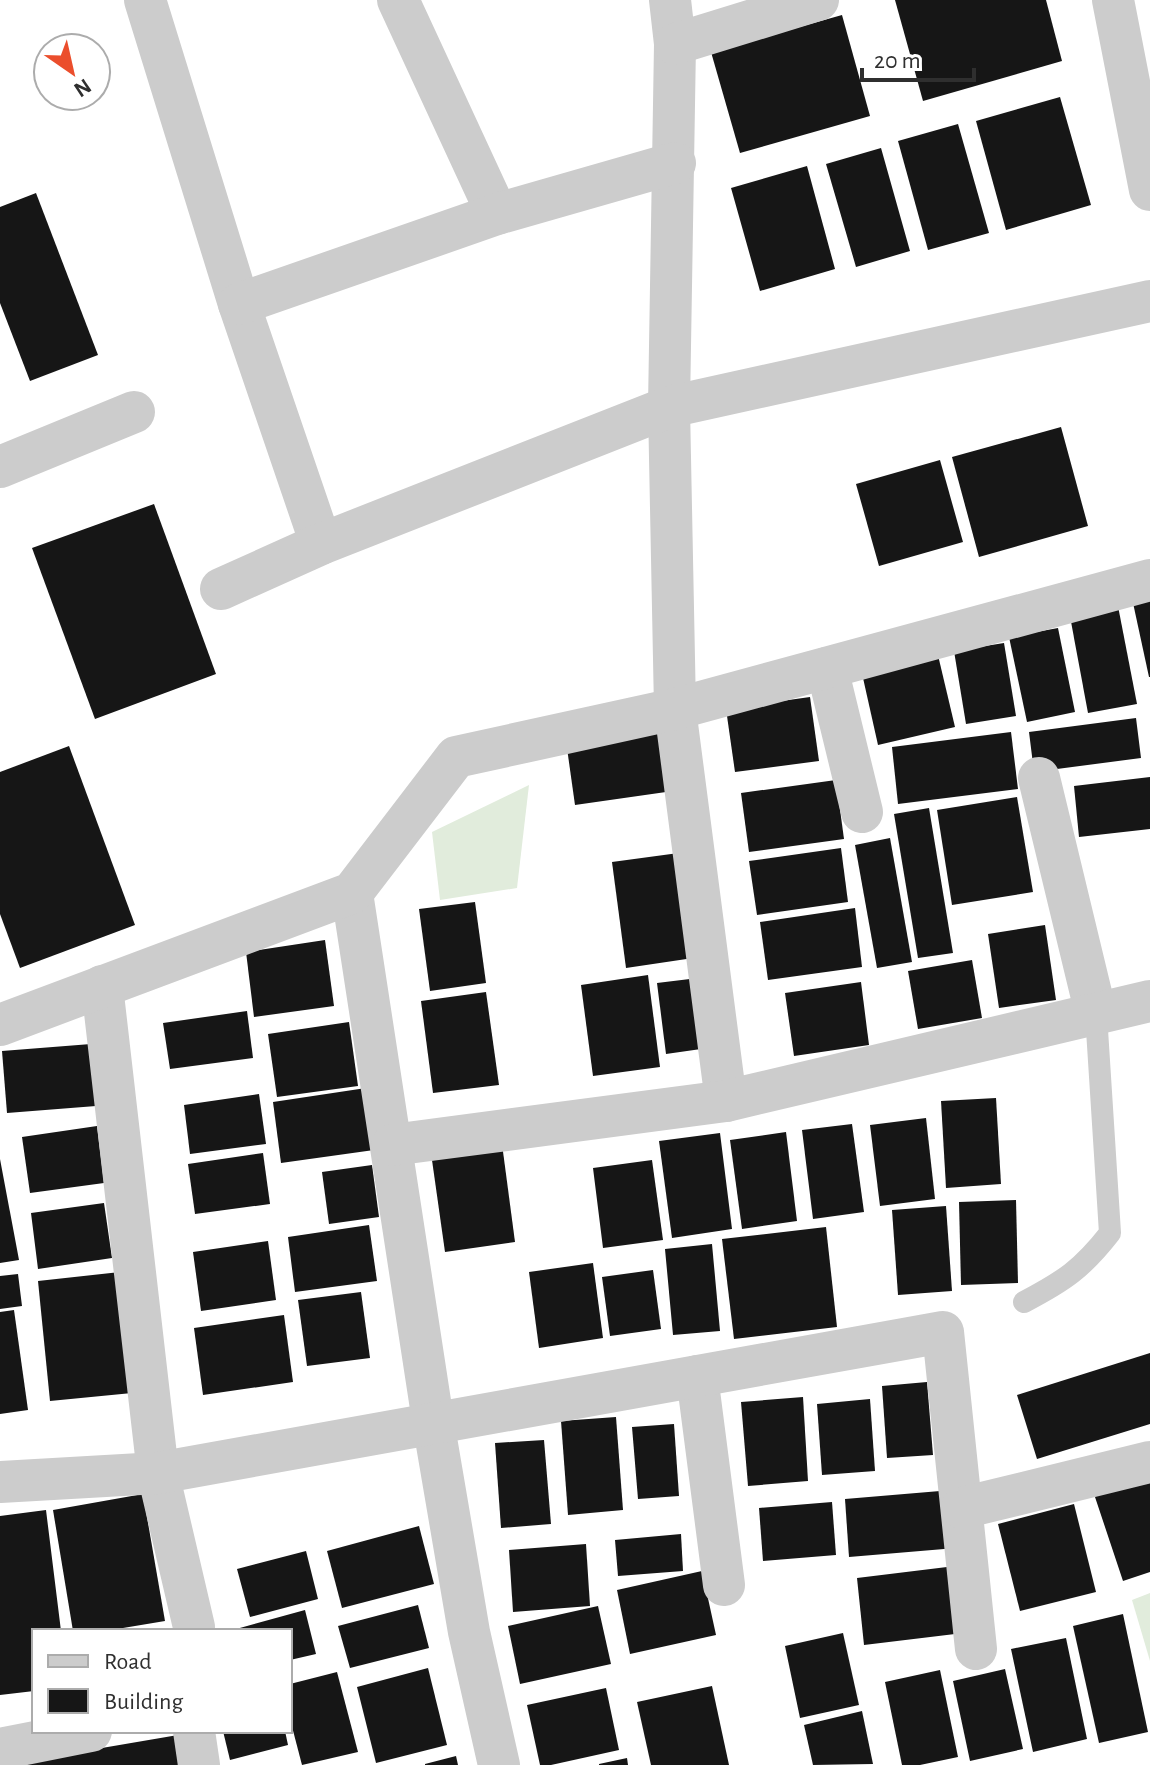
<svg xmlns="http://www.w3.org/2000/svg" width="1150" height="1765" viewBox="0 0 1150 1765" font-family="'Alegreya Sans',sans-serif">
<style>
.green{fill:#e1ecdc}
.building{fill:#161616}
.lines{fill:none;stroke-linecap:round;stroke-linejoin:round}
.lane{stroke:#ccc;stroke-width:22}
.street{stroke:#ccc;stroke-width:42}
</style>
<rect width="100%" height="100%" fill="#fff"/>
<g class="green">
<polygon points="529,785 517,888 440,900 432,832"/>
<polygon points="1150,1593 1150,1661 1132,1600"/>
</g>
<g class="building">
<polygon points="895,0 1046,0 1062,61 923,101"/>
<polygon points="842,15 870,116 740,153 711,52"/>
<polygon points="1060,97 1091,205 1006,230 976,121"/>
<polygon points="958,124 989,233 928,250 898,141"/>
<polygon points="881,148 910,251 856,267 826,164"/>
<polygon points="807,166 835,269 760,291 731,188"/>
<polygon points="36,193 98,355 30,381 0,303 0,207"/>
<polygon points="1061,427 1088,526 979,557 952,457"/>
<polygon points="940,460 963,542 879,566 856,484"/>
<polygon points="154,504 216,674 95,719 32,548"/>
<polygon points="1150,585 1150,677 1149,677 1130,589"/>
<polygon points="1117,601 1137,704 1088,713 1069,611"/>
<polygon points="1058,628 1075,712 1027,722 1009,637"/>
<polygon points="1004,643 1016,716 966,724 954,651"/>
<polygon points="937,651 955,727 878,745 861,669"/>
<polygon points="810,697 819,761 735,772 726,709"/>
<polygon points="1136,718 1141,758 1034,772 1029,732"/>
<polygon points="663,720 673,791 575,805 565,734"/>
<polygon points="1011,732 1018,789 898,804 892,747"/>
<polygon points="69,746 135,925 20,968 0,914 0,772"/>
<polygon points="1150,777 1150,829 1079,837 1074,786"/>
<polygon points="836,780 844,839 749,852 741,793"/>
<polygon points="1017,797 1033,892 952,905 937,810"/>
<polygon points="929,808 953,953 918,958 894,814"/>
<polygon points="890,838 912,962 877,968 855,845"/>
<polygon points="841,848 848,902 757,915 749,861"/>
<polygon points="686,852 700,957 626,968 612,862"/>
<polygon points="475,902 486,983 430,991 419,909"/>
<polygon points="855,908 862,967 768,980 760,922"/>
<polygon points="1045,925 1056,1000 999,1008 988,934"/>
<polygon points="325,940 334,1006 254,1017 246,952"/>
<polygon points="972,960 982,1018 918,1029 908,971"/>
<polygon points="648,975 660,1067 593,1076 581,985"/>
<polygon points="698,978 708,1048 666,1054 657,983"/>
<polygon points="861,982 869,1045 794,1056 785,993"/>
<polygon points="486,992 499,1085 433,1093 421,1001"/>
<polygon points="247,1011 253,1058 170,1069 163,1023"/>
<polygon points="349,1022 358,1086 277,1097 268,1034"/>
<polygon points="91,1044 96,1106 7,1113 2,1051"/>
<polygon points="366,1088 374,1150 281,1163 273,1102"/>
<polygon points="259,1094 266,1144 190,1154 184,1105"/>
<polygon points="996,1098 1001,1184 946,1188 941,1101"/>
<polygon points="926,1118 935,1199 880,1206 870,1125"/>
<polygon points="852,1124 864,1212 813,1219 802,1130"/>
<polygon points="97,1126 104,1183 30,1193 22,1137"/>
<polygon points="786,1132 797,1221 742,1229 730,1140"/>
<polygon points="720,1133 732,1229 672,1238 659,1141"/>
<polygon points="502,1144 515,1242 445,1252 431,1153"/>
<polygon points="263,1153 270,1204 195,1214 188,1164"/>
<polygon points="0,1159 19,1260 0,1263"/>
<polygon points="652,1160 663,1240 603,1248 593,1168"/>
<polygon points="372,1165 379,1217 329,1224 322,1172"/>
<polygon points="1016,1200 1018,1283 961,1285 959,1202"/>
<polygon points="104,1203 112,1258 38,1269 31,1213"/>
<polygon points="946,1206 952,1291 898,1295 892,1210"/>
<polygon points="369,1225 377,1281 295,1292 288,1237"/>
<polygon points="826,1227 837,1327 734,1339 722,1239"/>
<polygon points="268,1241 276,1300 201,1311 193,1252"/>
<polygon points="712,1244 720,1331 673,1335 665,1249"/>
<polygon points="593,1263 603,1338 539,1348 529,1272"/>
<polygon points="653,1270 661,1329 610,1336 602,1277"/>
<polygon points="120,1272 132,1393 50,1401 38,1281"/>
<polygon points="18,1274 22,1306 0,1309 0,1276"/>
<polygon points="361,1292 370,1358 307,1366 298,1300"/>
<polygon points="14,1310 28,1410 0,1414 0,1312"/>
<polygon points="284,1315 293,1382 203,1395 194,1328"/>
<polygon points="1150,1353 1150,1424 1037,1459 1017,1395"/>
<polygon points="927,1382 933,1455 887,1458 882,1386"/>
<polygon points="803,1397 808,1481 748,1486 741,1402"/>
<polygon points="870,1399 875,1471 822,1475 817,1404"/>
<polygon points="616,1417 623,1510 568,1515 561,1421"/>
<polygon points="674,1424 679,1496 638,1499 632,1427"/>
<polygon points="544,1440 551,1524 501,1528 495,1443"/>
<polygon points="1150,1476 1150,1572 1123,1581 1094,1494"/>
<polygon points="952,1490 956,1548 849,1557 845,1499"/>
<polygon points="143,1494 165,1621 105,1631 73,1631 53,1510"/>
<polygon points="832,1502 836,1555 763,1561 759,1508"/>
<polygon points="1074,1504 1096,1592 1020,1611 998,1524"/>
<polygon points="46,1510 61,1631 34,1631 34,1691 0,1695 0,1516"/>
<polygon points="419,1526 434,1584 342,1608 327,1551"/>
<polygon points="681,1534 683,1571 618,1576 615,1540"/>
<polygon points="586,1544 590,1606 513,1612 509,1550"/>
<polygon points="306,1551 318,1599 250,1617 237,1569"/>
<polygon points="947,1567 955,1634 864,1645 857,1578"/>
<polygon points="702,1571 716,1635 630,1654 617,1590"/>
<polygon points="418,1605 429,1648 350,1668 338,1626"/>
<polygon points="598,1606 611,1664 520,1684 508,1626"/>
<polygon points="305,1610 316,1654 290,1660 290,1631 229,1631"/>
<polygon points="1123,1614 1148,1732 1099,1743 1073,1626"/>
<polygon points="843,1633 859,1705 800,1718 785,1646"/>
<polygon points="1066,1638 1087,1739 1033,1752 1011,1649"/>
<polygon points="428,1668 447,1745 376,1763 357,1687"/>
<polygon points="1005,1669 1023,1749 970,1761 953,1681"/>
<polygon points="940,1670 958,1757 920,1765 902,1765 885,1682"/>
<polygon points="337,1672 358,1752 302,1765 290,1719 290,1684"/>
<polygon points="712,1686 729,1765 651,1765 637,1702"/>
<polygon points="606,1688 619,1750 551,1765 540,1765 527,1705"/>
<polygon points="862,1711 873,1764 813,1765 804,1725"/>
<polygon points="223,1731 285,1731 288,1745 230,1760"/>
<polygon points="178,1735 183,1765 14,1765 14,1763"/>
<polygon points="456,1756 458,1765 425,1765 425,1764"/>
<polygon points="627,1758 628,1765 599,1765 599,1764"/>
</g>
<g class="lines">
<path class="lane" d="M1024,1302C1064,1281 1082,1269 1110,1233L1096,1014"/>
<g class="street">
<polyline points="145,0 239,304 321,544"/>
<polyline points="398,0 497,214"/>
<polyline points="670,0 675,44 669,407 675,709 726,1101"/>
<polyline points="1113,0 1150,190"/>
<polyline points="675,44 818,0"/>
<polyline points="239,304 497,214 675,163"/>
<polyline points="0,467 134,412"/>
<polyline points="221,589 321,544 669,407 1150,301"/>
<polyline points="827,668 862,812"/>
<polyline points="1039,778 1096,1014"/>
<polyline points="352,893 433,1421 469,1632 499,1765"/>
<polyline points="102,986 158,1473 194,1627"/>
<polyline points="0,1025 352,893 456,757 675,709 1150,580"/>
<polyline points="392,1145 726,1101 1150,1001"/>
<polyline points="697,1376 724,1585"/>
<polyline points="0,1482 158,1473 943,1332 976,1649"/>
<polyline points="962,1508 1150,1462"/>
<polyline points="194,1731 199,1765"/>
<polyline points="0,1749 91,1731"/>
</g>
</g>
<rect x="32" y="1629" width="260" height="104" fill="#ffffff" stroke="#acacac" stroke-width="2"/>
<rect x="48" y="1655" width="40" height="12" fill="#cccccc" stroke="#acacac" stroke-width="2"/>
<text x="104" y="1669" font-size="24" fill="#2f2f2f">Road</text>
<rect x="48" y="1689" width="40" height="24" fill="#161616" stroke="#acacac" stroke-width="2"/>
<text x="104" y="1709" font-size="24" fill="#2f2f2f">Building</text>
<g transform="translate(72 72) rotate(146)"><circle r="38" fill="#ffffff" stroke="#acacac" stroke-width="2"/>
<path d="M0-6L14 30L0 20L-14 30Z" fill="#eb4e2c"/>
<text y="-12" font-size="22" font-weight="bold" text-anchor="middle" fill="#2f2f2f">N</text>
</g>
<path d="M862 68v12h112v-12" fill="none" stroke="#2f2f2f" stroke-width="4"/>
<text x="874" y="68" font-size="24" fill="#2f2f2f" stroke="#ffffff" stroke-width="6" paint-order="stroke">20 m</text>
</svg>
